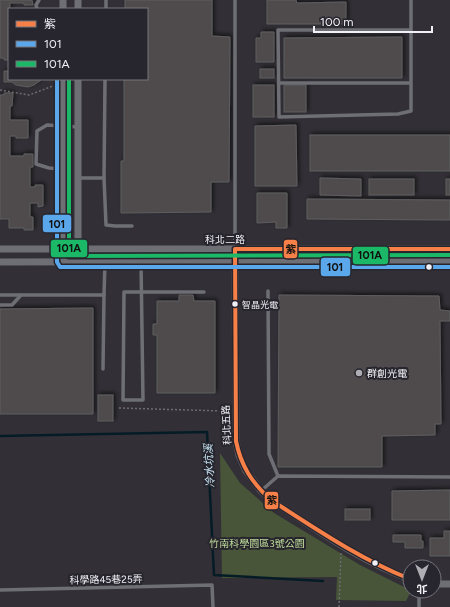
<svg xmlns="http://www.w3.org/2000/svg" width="450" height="607" viewBox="0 0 450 607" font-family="Figtree,'Noto Sans TC',sans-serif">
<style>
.green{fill:#485538}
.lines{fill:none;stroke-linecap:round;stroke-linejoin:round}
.stream{stroke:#051c26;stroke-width:2.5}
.building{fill:#4f4c4d;stroke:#5f5d5e;filter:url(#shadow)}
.path{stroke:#6c6c72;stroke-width:1.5;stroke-dasharray:2 2;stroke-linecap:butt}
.service{stroke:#6e6e75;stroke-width:3.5}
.minor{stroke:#6e6e75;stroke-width:7}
.bus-1-casing{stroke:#27252d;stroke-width:7}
.bus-2-casing{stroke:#27252d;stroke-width:7}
.bus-3-casing{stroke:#27252d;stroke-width:7}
.bus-1{stroke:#f78048;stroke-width:4}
.bus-2{stroke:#5aa8eb;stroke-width:4}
.bus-3{stroke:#1ab867;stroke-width:4}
.bus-dot{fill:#f1f0f6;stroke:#27252d;stroke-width:1.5}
.poi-dot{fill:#aeadb3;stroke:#27252d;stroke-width:1.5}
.labels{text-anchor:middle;stroke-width:4;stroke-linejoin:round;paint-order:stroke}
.bus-label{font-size:9px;fill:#f1f0f6;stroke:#27252d;text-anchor:start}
.street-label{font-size:10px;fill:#f1f0f6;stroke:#27252d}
.poi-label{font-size:10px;fill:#f1f0f6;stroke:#27252d;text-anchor:start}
.park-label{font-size:10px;fill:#bfdc99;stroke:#27252d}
.water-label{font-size:11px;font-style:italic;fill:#c9e8f6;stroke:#27252d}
.line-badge{stroke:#27252d;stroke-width:1.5}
.pale-badge-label{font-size:11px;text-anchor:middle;font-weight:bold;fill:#111}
</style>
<defs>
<filter id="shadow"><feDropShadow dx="2" dy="-2" stdDeviation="2" flood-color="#0009"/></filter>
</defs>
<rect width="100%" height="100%" fill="#323036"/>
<polygon class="green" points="220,453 240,483 274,513 360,565 410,590 411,591 406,601 336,600 337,577 222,578"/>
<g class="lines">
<polyline class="stream" points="0,436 207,432 214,575 323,581"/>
</g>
<g class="building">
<polygon points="0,0 32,0 33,5 24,5 24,3 10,3 9,60 4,60 4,58 0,58"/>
<polygon points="125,0 212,0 212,36 230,37 229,182 211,182 211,212 121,213 121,161 124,161 124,79 147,79 147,9 125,9"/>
<polygon points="267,0 296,0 297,3 346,2 346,24 267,24"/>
<polygon points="261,32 274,32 274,62 256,62 256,38 261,38"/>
<polygon points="402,37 402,78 284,78 284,38"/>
<rect x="260" y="69" width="14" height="9"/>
<polygon points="4,71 9,71 9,79 41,79 41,80 34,85 28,87 16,85 12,82 4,82"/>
<rect x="253" y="85" width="21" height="32"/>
<rect x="284" y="85" width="22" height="27"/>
<polygon points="4,93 13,93 12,106 10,106 10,120 28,120 28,138 16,138 16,136 10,136 10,156 24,156 24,154 33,154 33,167 30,167 30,187 35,187 35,185 43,185 43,206 38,207 38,203 30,203 30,217 33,217 33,230 24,230 24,228 9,228 9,219 0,219 0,95 4,95"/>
<polygon points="296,125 297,186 255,186 255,126"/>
<rect x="310" y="135" width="140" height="36"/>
<polygon points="320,178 361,179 361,196 320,195"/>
<rect x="369" y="179" width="45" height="16"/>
<rect x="446" y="179" width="4" height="16"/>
<polygon points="257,193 287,193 287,228 276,228 276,222 257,223"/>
<polygon points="307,199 450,200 450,220 307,219"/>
<polygon points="179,295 193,295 194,301 215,301 215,393 157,393 157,335 153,335 153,324 157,324 157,301 179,301"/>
<polygon points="279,295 439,296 440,310 450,311 450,321 440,321 441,424 435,424 435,435 382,436 382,467 278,467"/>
<polygon points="93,308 93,414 0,414 0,309"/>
<rect x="98" y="395" width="15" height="26"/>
<polygon points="450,490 450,520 392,520 392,491"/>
<rect x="345" y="509" width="25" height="11"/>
<polygon points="444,531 450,531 450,556 430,556 430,538 444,538"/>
<polygon points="393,535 421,535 421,541 423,541 423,548 405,548 405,542 393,542"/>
</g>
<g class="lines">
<g class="path">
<polyline points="0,90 29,95 53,86"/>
<polyline points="119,408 223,411"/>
<polyline points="339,607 341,553"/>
</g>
<g class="service">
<polyline points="37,9 36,5 39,0"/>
<polyline points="106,9 106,0"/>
<polyline points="410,30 278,30 279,117 398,114 411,111 411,0"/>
<polyline points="105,79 104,178 106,225 115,226 132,226"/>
<polyline points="279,83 410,83"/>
<polyline points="63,169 49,168 36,164 37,131 47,125 78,127"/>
<polyline points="78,178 104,178"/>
<polyline points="235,249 235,0"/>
<polyline points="141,262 143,400 123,400 124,292 204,292"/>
<polyline points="268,291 269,454 278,476"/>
<polyline points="0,295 104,295 105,262"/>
<polyline points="0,305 12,305 21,295"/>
<polyline points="103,369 104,295"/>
<polyline points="261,491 278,476 450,477"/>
<polyline points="0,590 212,585 213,607"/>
<polyline points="419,607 419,591"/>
</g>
<g class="minor">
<polyline points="63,0 63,9"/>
<polyline points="78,0 78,9"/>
<polyline points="63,79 63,262"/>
<polyline points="78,79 78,262"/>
<polyline points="0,249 450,249"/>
<path d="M235,249L236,441L239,455L246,471L261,491L271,500C316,529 360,561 410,579"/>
<polyline points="0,262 450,261"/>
<polyline points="434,584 450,584"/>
</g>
<g class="bus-1-casing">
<path id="bus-1" d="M410,579C360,559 316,529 271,500C252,483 241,466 236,441L235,249H450"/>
</g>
<g class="bus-2-casing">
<polyline id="bus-2" points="57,79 57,262 60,267 450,267"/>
</g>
<g class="bus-3-casing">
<polyline id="bus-3" points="69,79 69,256 450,255"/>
</g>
<use href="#bus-1" class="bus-1"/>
<use href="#bus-2" class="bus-2"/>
<use href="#bus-3" class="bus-3"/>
</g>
<g class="bus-dot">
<circle cx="429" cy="267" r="3.5"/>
<circle cx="235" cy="304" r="3.5"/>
<circle cx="375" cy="563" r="3.5"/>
</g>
<circle class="poi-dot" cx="359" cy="373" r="4"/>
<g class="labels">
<g class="bus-label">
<text x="242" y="308">智晶光電</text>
</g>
<g class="street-label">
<text x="225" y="243">科北二路</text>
<text transform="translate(226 425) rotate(-93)" y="4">科北五路</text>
<text transform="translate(106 579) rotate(-1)" y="4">科學路45巷25弄</text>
</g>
<g class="poi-label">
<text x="367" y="377">群創光電</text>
</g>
<g class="park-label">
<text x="257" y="547">竹南科學園區3號公園</text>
</g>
<g class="water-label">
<text transform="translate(209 466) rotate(-93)" y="4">冷水坑溪</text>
</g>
</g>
<g class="line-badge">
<rect x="42" y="214" width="30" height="19" rx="4" fill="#5aa8eb"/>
<rect x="50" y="239" width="38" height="19" rx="4" fill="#1ab867"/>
<rect x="283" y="239" width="15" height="20" rx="4" fill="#f78048"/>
<rect x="352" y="246" width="37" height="19" rx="4" fill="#1ab867"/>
<rect x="320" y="257" width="31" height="20" rx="4" fill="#5aa8eb"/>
<rect x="264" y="491" width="15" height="19" rx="4" fill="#f78048"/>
</g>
<g class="pale-badge-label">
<text x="57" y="228">101</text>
<text x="69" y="252">101A</text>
<text x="291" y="253">紫</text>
<text x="370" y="259">101A</text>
<text x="335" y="271">101</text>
<text x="272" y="504">紫</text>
</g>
<rect x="8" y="8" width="140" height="72" fill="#27252d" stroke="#78767d"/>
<rect x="16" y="21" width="20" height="6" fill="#f78048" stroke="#78767d"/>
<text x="44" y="28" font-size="12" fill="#f1f0f6">紫</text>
<rect x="16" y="41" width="20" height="6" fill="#5aa8eb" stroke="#78767d"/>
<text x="44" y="48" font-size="12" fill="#f1f0f6">101</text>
<rect x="16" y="61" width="20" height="6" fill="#1ab867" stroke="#78767d"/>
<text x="44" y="68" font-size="12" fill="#f1f0f6">101A</text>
<g transform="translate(422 579) rotate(180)"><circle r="19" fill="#27252d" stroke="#78767d"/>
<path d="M0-3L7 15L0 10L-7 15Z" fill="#aeadb3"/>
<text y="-6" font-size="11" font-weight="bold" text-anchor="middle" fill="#f1f0f6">北</text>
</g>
<path d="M314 26v6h118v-6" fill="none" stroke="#f1f0f6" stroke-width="2"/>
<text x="320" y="26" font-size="12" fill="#f1f0f6" stroke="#27252d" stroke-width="3" paint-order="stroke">100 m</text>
</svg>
